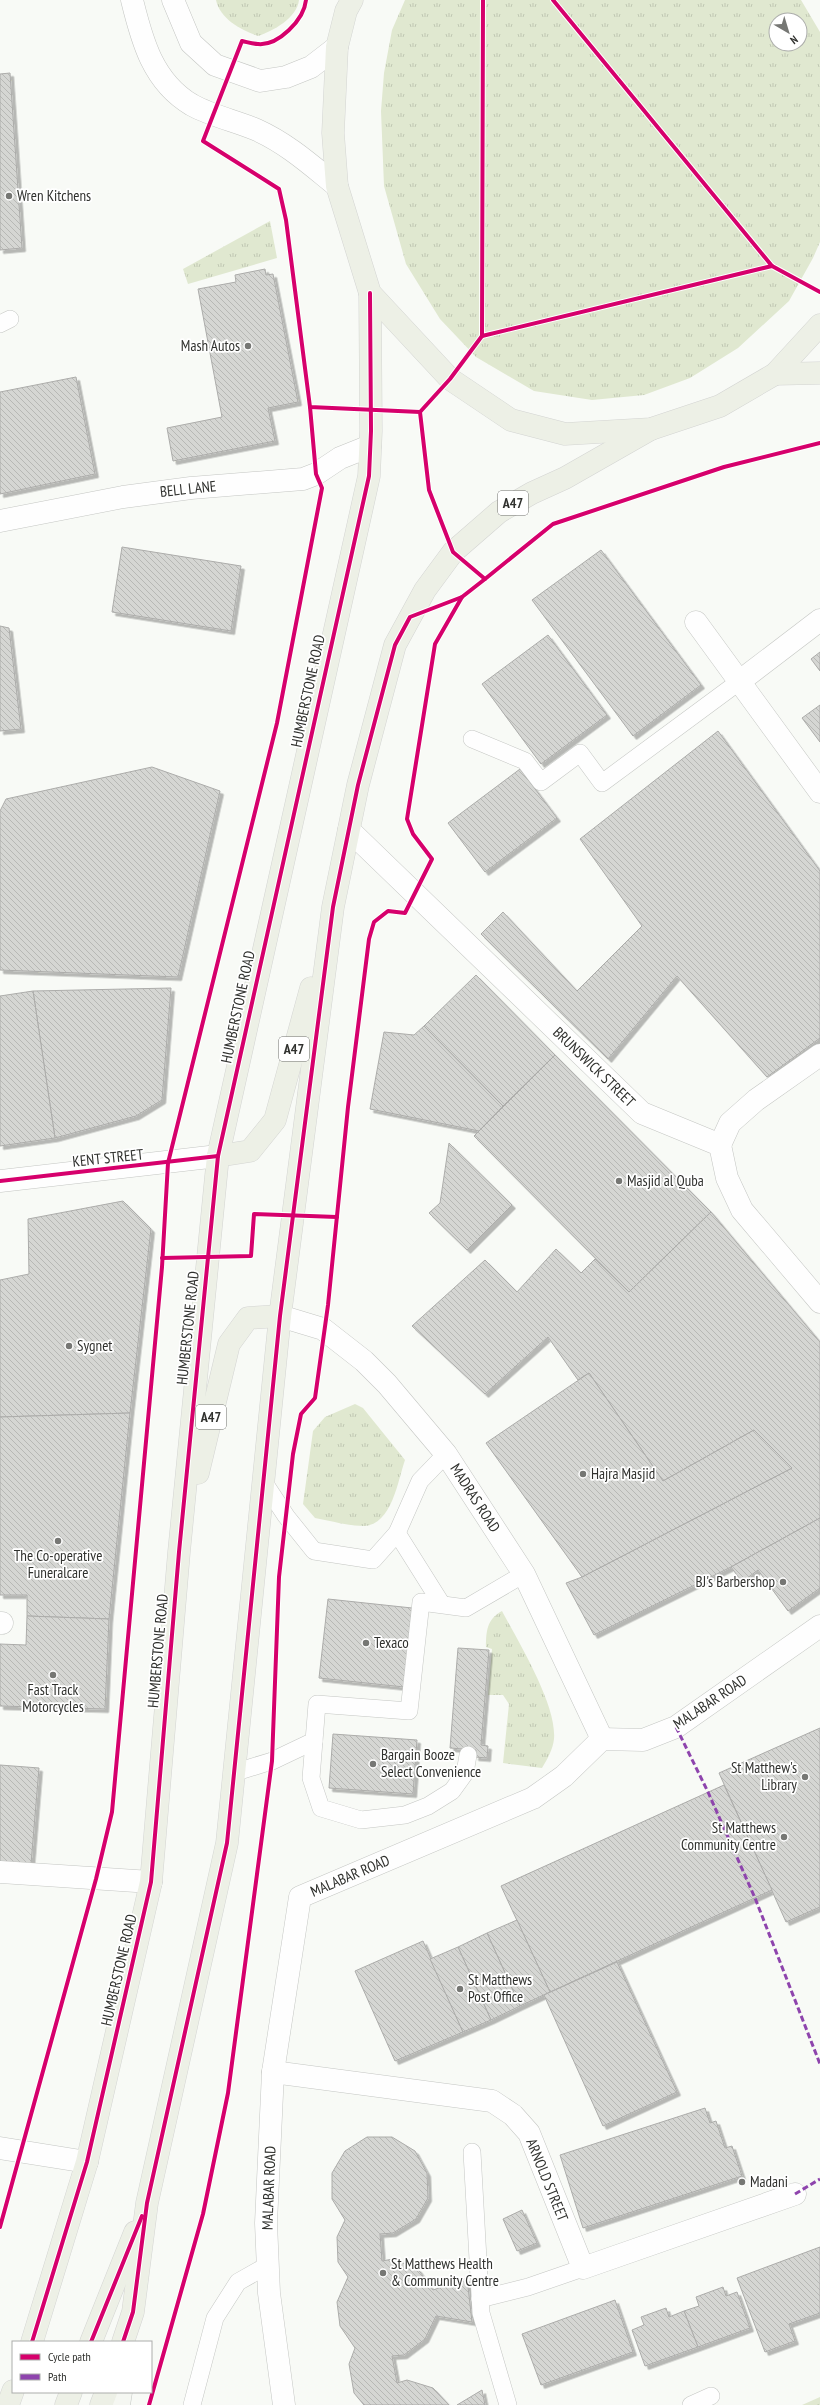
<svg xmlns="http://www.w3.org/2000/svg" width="820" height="2405" viewBox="0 0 820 2405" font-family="'PT Sans Narrow',sans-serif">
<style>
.grass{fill:url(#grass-tufts);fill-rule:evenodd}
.building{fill:url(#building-back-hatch);stroke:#acacaa;filter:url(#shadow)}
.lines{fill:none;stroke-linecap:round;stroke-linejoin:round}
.lane-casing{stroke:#c4c6c3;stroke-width:18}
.street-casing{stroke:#c4c6c3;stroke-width:23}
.secondary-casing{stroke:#c4c6c3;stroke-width:23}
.primary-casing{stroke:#d3d4d2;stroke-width:23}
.lane{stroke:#fefefe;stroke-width:17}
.street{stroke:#fefefe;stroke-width:22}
.secondary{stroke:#f5f7f2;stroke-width:22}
.primary{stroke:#edf0e6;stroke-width:22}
.quiet{stroke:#8e44ad;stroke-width:3;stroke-dasharray:6 3;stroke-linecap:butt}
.cycleway-casing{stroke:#fff;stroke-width:6}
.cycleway{stroke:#d6006c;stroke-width:4}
.poi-dot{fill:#767774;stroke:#fff;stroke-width:1.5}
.labels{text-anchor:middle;stroke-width:3.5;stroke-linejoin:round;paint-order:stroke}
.shield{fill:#fff;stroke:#6e6f6d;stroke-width:1}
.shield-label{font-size:14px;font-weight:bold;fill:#30312e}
.poi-label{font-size:15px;fill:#30312e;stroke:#fff;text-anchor:start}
.street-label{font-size:15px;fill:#30312e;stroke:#fff}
</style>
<defs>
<pattern id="grass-tufts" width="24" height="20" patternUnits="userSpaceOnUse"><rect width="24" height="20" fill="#e0e8d0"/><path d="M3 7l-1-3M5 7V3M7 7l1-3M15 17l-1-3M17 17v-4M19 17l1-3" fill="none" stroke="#c0c7b3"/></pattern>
<pattern id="building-back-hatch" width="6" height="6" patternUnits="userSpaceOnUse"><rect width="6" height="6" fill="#d5d6d3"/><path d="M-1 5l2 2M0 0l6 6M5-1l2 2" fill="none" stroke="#b7b8b5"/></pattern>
<filter id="shadow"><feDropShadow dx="3.5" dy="3.5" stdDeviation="0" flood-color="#0004"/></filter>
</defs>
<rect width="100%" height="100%" fill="#f8faf6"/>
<g class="grass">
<path d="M216,0H299C297,18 273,31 258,36C241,30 220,19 216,0Z"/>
<path d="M405,0H801L820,32V242L813,258L789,301L738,348L690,378L644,395L592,400L534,391L476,357L440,319L406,264L384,186L381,111L384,73L392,30ZM776,20H800V44H776Z"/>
<polygon points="270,221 277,258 188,284 183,269"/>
<path d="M355,1404L363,1408L405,1460C398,1480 392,1525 364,1526C349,1526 331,1521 315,1518L303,1504L313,1431L325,1417Z"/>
<path d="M502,1611C519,1643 557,1705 554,1739C553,1749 547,1760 542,1768L503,1763L509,1704L503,1695H488L492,1649L486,1647C486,1631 487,1619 502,1611Z"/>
<polygon points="820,2397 820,2405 802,2405"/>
</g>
<g class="building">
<polygon points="10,73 22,248 0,250 0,74"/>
<polygon points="265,269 266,275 273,274 298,402 268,408 275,441 173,461 167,428 222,417 198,289 236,282 235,275"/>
<polygon points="76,377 95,474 0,494 0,392"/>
<polygon points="122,547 241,566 231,631 112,612"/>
<polygon points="601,550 701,685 633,736 532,600"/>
<polygon points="0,626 9,628 21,729 0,731"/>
<polygon points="548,635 607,715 541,764 482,684"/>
<polygon points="820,652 820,671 811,659"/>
<polygon points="820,705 820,742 802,718"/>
<polygon points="718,731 820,871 820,1038 767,1077 677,976 608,1059 481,934 503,912 577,991 642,926 580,839"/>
<polygon points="152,767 220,791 178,977 0,970 0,811 6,799"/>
<polygon points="520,769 557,818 485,872 448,823"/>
<polygon points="476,975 555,1055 503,1106 424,1026"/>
<polygon points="171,988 162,1100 136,1116 55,1138 33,991"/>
<polygon points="33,991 55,1138 0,1146 0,996"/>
<polygon points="424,1026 503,1106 479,1131 370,1109 384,1032 414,1035"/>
<polygon points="555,1055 711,1212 629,1292 474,1136"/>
<polygon points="449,1143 512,1205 467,1250 429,1213 440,1203"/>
<polygon points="123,1201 151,1229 130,1413 0,1417 0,1280 29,1274 28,1219"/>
<polygon points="711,1212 820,1342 820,1518 731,1567 594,1635 566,1583 582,1577 792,1468 754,1430 663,1481 589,1373 578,1380 548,1337 485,1394 412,1326 485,1260 517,1292 556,1249 581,1273 595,1259 629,1292"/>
<polygon points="589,1373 663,1481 754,1430 792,1468 582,1577 486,1443"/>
<polygon points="130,1413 109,1619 27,1616 27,1595 0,1595 0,1417"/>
<polygon points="820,1518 820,1588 788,1611 758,1570 742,1582 731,1567"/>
<polygon points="328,1599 412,1608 404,1687 319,1678"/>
<polygon points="27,1616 109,1619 105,1709 0,1706 0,1644 26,1645"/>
<polygon points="458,1648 489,1650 481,1745 488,1746 487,1758 475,1757 476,1750 450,1748"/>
<polygon points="820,1728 820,1907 786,1922 719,1773"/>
<polygon points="333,1734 417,1740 413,1794 329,1788"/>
<polygon points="0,1765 39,1768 31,1864 0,1862"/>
<polygon points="724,1785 772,1890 550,1992 501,1886"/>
<polygon points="517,1920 550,1992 520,2006 487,1933"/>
<polygon points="487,1933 520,2006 491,2020 458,1947"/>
<polygon points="423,1941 463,2032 395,2061 355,1971"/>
<polygon points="458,1947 491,2020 463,2032 430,1959"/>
<polygon points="617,1962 677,2092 603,2126 544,1995"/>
<polygon points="705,2108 710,2123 716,2121 725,2148 732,2146 742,2176 583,2228 560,2155"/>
<polygon points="367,2137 392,2137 415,2151 427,2173 428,2198 416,2219 393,2233 380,2234 382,2261 393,2259 418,2269 433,2290 467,2278 472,2322 436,2316 425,2339 404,2355 392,2356 397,2383 407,2380 433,2388 449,2405 364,2405 354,2393 349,2364 355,2348 340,2326 337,2302 348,2277 338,2262 337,2237 345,2220 332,2199 332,2173 345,2151"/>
<polygon points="522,2210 537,2243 517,2251 503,2219"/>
<polygon points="820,2247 820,2313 789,2324 795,2341 765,2352 737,2278"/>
<polygon points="723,2287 726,2296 737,2292 750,2328 698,2347 684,2311 699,2306 696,2297"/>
<polygon points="615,2300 633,2352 541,2385 522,2334"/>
<polygon points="666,2308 669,2317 684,2311 698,2347 645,2366 632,2330 644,2325 641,2317"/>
<polygon points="482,2390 485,2405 457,2405"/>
</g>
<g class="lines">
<g class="lane-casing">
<g id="lane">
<polyline points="0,324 10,319"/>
<polyline points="472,739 525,761 541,782 580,753 602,783 740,681"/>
<polyline points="263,1481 286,1516 314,1551 373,1560 397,1533 420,1481 446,1454"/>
<polyline points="397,1533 441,1603"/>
<polyline points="314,1741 311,1778 321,1808 361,1820 405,1815 428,1806 452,1791 465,1773 468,1755"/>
<polyline points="233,1773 272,1761 314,1741 317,1704 409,1711 421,1602 466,1608 524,1574"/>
<polyline points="472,2152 481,2313 508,2405"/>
<polyline points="480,2299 528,2287 583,2268"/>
<polyline points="192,2405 215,2318 238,2282 268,2265"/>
<polyline points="691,2405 711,2396"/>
</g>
</g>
<g class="street-casing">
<g id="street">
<path d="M132,0C142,41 153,82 192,105C212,116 236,121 257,130C288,144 312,166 337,186"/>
<polyline points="173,0 191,43 215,65 260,81 286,77 311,67 337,47"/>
<polyline points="0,521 123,497 191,488 303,479 316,474 340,458 370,446"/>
<polyline points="696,622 820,792"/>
<polyline points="740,681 820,620"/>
<polyline points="349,830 642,1113 720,1145"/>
<polyline points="720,1145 727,1178 742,1210 820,1302"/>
<polyline points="720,1145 730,1123 756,1100 820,1055"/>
<polyline points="0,1181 218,1156"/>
<polyline points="280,1316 323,1329 364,1361 387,1384 446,1454 524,1574 602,1739"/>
<polyline points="0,1623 2,1623"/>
<polyline points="0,1872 151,1882"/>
<polyline points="273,2072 492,2101 513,2115 529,2133 583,2268 795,2194"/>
<polyline points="0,2148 87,2162"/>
<polyline points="284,2405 269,2293 266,2223 273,2072 300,1897 533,1798 564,1776 602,1739 643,1740 676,1727 820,1626"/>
</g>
</g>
<g class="secondary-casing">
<polyline id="secondary" points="119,2405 121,2392"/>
</g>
<g class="primary-casing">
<g id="primary">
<polyline points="352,0 346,11 337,47 333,133 337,186 370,293 450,379 511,420 565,434 651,429 720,406 775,374 820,325"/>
<polyline points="775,374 820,373"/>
<polyline points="218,1156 250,1151 275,1120 311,988"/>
<polyline points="198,1473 229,1344 248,1318 280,1316"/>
<polyline points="32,2342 87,2162 151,1882 179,1552 218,1156 369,476 371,431 370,293"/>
<polyline points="91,2342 135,2232"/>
<polyline points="123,2342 133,2312 147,2203 227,1843 280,1316 333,907 358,785 395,645 425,590 453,552 499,512 532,493 565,478 651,429"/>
<polyline points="8,2405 13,2391"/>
<polyline points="66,2405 71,2392"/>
<polyline points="101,2405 106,2392"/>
</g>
</g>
<use href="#lane" class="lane"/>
<use href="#street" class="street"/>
<use href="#secondary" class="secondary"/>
<use href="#primary" class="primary"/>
<g class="quiet">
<polyline points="676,1727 708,1792 755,1898 820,2064"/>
<polyline points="795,2194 820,2179"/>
</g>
<g class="cycleway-casing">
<g id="cycleway">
<path d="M306,0C304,20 278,46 258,44C253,44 247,42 242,41L203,141L279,189L286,220L310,407L420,412L429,490L453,552L485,579L553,524L724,467L820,443"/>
<polyline points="772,266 820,292"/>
<polyline points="482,336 772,266 553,0"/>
<polyline points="420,412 450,379 482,336 483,0"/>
<polyline points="0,1181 218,1156"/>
<polyline points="162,1258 251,1256 254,1214 337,1217"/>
<polyline points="0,2227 96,1879 112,1812 162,1267 168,1163 277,723 322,488 316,474 310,407"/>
<polyline points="32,2342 87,2162 151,1882 179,1552 218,1156 369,476 371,431 370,293"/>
<polyline points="91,2342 142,2216"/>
<polyline points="123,2342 133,2312 147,2203 227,1843 280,1316 333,907 358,785 395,645 410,617 462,597"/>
<polyline points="149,2405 203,2214 228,2093 272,1761 279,1577 293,1454 301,1414 315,1398 328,1305 348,1107 369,939 374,922 388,911 405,913 432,859 413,834 407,819 435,644 462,597 485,579"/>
</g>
</g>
<use href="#cycleway" class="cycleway"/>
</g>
<g class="poi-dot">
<circle cx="9" cy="196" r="4"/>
<circle cx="248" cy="346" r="4"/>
<circle cx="619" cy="1181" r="4"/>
<circle cx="69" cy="1346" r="4"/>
<circle cx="583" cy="1474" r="4"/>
<circle cx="58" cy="1541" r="4"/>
<circle cx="783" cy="1582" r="4"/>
<circle cx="366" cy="1643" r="4"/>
<circle cx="53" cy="1675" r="4"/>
<circle cx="373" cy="1764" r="4"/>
<circle cx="805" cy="1777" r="4"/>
<circle cx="784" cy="1837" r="4"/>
<circle cx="460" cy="1989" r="4"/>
<circle cx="742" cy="2182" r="4"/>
<circle cx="383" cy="2273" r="4"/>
</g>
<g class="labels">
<g class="shield">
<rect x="498" y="491" width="30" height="24" rx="3"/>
<rect x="279" y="1037" width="30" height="24" rx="3"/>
<rect x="196" y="1405" width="30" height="24" rx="3"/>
</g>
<g class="shield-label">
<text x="513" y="508">A47</text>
<text x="294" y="1054">A47</text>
<text x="211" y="1422">A47</text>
</g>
<g class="poi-label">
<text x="17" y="201">Wren Kitchens</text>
<text x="240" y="351" text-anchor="end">Mash Autos</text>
<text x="627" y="1186">Masjid al Quba</text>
<text x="77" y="1351">Sygnet</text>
<text x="591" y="1479">Hajra Masjid</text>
<text x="58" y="1561" text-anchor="middle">The Co-operative<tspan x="58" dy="17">Funeralcare</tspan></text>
<text x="775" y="1587" text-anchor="end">BJ's Barbershop</text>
<text x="374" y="1648">Texaco</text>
<text x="53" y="1695" text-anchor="middle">Fast Track<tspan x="53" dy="17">Motorcycles</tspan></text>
<text x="381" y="1760">Bargain Booze<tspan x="381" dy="17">Select Convenience</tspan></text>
<text x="797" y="1773" text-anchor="end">St Matthew's<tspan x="797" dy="17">Library</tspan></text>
<text x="776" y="1833" text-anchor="end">St Matthews<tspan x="776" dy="17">Community Centre</tspan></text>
<text x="468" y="1985">St Matthews<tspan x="468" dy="17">Post Office</tspan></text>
<text x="750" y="2187">Madani</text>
<text x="391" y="2269">St Matthews Health<tspan x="391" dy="17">&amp; Community Centre</tspan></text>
</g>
<g class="street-label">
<text transform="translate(188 489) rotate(-6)" y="5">BELL LANE</text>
<text transform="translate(308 691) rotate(-78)" y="5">HUMBERSTONE ROAD</text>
<text transform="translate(238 1007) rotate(-78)" y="5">HUMBERSTONE ROAD</text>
<text transform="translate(594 1067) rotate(44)" y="5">BRUNSWICK STREET</text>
<text transform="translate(108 1158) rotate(-6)" y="5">KENT STREET</text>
<text transform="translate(188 1328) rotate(-84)" y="5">HUMBERSTONE ROAD</text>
<text transform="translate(475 1498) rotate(57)" y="5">MADRAS ROAD</text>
<text transform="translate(158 1651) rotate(-85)" y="5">HUMBERSTONE ROAD</text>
<text transform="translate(710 1702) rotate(-34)" y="5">MALABAR ROAD</text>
<text transform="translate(350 1876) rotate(-23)" y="5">MALABAR ROAD</text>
<text transform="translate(119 1970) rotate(-77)" y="5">HUMBERSTONE ROAD</text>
<text transform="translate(547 2180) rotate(68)" y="5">ARNOLD STREET</text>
<text transform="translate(269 2188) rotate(-88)" y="5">MALABAR ROAD</text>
</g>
</g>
<rect x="12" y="2341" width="140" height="52" fill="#ffffff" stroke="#acadab"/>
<rect x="20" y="2354" width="20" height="6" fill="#d6006c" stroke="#acadab"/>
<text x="48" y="2361" font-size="12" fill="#30312e">Cycle path</text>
<rect x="20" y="2374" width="20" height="6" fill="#8e44ad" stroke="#acadab"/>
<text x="48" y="2381" font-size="12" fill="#30312e">Path</text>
<g transform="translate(788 32) rotate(142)"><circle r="19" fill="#ffffff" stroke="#acadab"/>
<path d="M0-3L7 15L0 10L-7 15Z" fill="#767774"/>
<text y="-6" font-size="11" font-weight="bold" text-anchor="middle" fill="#30312e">N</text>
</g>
</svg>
